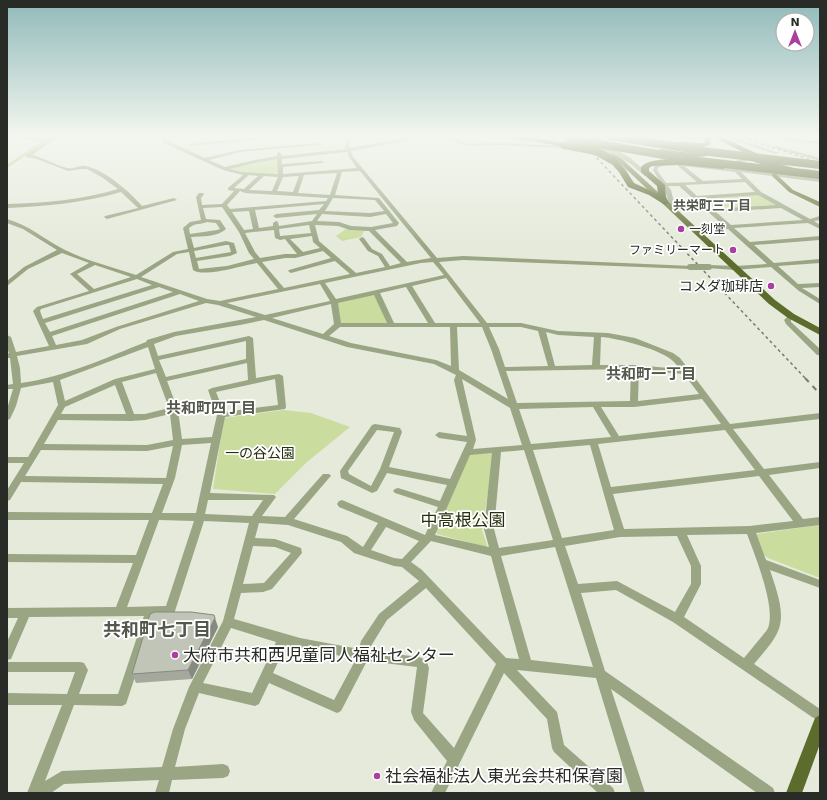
<svg xmlns="http://www.w3.org/2000/svg" width="827" height="800" viewBox="0 0 827 800" font-family="'DejaVu Sans','Noto Sans JP',sans-serif">
<style>
.green{fill:#cadc9e}
.lines{fill:none;stroke-linecap:round;stroke-linejoin:round}
.canal{fill:#adc375;fill-rule:evenodd}
.minor{fill:#9aa584;fill-rule:evenodd}
.major{fill:#5c6c2d;fill-rule:evenodd}
.highway{fill:#48561b;fill-rule:evenodd}
.rail-far1{stroke:#787b72;stroke-width:1.5;stroke-dasharray:3 3;stroke-linecap:butt}
.rail{stroke:#787b72;stroke-width:2;stroke-dasharray:5.5 5.5;stroke-linecap:butt}
.minor-bridge-far1{stroke:#9aa584;stroke-width:5}
.minor-bridge{stroke:#9aa584;stroke-width:6}
.highway-bridge{stroke:#48561b;stroke-width:8}
.wall{fill:#a5a99d}
.shaded-wall{fill:#868a80}
.building{fill:#c0c5b7;stroke:#868a80}
.poi-dot{fill:#aa3f9f;stroke:#fff;stroke-width:1.5}
.labels{text-anchor:middle;stroke-width:3.5;stroke-linejoin:round;paint-order:stroke}
.far-poi-label{font-size:12px;fill:#292b26;stroke:#fff;text-anchor:start}
.far-neighbourhood-label{font-size:13px;font-weight:bold;fill:#54584c;stroke:#fff}
.poi-label{font-size:14px;fill:#292b26;stroke:#fff;text-anchor:end}
.park-label{font-size:14px;fill:#272f0d;stroke:#fff}
.neighbourhood-label{font-size:15px;font-weight:bold;fill:#54584c;stroke:#fff}
.near-park-label{font-size:17px;fill:#272f0d;stroke:#fff}
.near-poi-label{font-size:17px;fill:#292b26;stroke:#fff;text-anchor:start}
.near-neighbourhood-label{font-size:18px;font-weight:bold;fill:#54584c;stroke:#fff}
</style>
<rect width="100%" height="100%" fill="#e5eadb"/>
<g class="green">
<path d="M276,159H278L279,173C263,175 245,174 229,169Z"/>
<polygon points="759,193 782,206 711,211 695,198"/>
<polygon points="347,228 365,229 361,237 342,241 336,236"/>
<polygon points="374,294 387,323 339,323 337,303"/>
<polygon points="283,410 311,413 350,427 307,462 275,494 213,489 224,418"/>
<polygon points="494,453 482,530 487,545 486,547 437,534 436,531 469,454"/>
<polygon points="820,525 820,578 768,558 764,555 756,534"/>
</g>
<g class="lines">
<polygon class="canal" points="49,136 54,136 7,168 7,165"/>
<g class="minor">
<path d="M54,136H59L32,155C45,158 55,165 67,168C73,170 79,165 85,166C104,169 130,192 142,206L174,198L177,200L107,219L104,217L105,216L138,208L121,192C84,203 46,206 7,208V204C45,203 82,200 118,189L103,178L87,169H81L68,171L37,159L26,157V155L47,141L7,139V137L50,139Z"/>
<path d="M164,136H168L166,140L205,158L240,150L319,143L321,144L319,145L240,152L209,160L225,167L255,160L277,156V153L279,152L281,153L282,156L346,149L345,145L347,136H351L349,145L350,148L411,137L434,136L351,151L353,157L437,258L463,256L692,266L693,267L690,269L463,260L439,262L487,323H521L558,331L608,333L635,338L673,353L680,358L730,424L820,413V419L733,429L764,469L820,462V468L769,475L803,519L820,517V525L756,533L766,560L820,580V588L770,570C775,586 784,608 780,625C777,639 763,653 754,664L820,709V717L816,719L812,717L673,622L616,590L581,593L605,671L773,788L775,793H757L611,689L645,793H631L596,678L517,670L557,712L564,745L613,788L615,793H598L554,752L552,748L547,719L504,673L445,793H431L447,761L414,720L411,712L417,667L367,661L341,711L337,713L269,683L259,704L255,706L199,693L185,729L175,767L223,764L228,766L230,771L228,776L223,778L172,780L169,793H155L159,780L64,784L51,793H27L62,705H7V693L67,694L75,672H7V662H80L84,663L88,670L79,694H118L144,616L29,617L11,659L7,660V642L18,618H7V608L116,607L133,563L7,562V554L136,555L149,520H7V512L152,513L163,484L21,482L10,500L7,501V490L24,463H7V457H28L58,405L53,382L21,388L16,406L10,419L7,420V409L13,389H7V385L13,384L10,358H7V354L9,353L7,348V335L11,337L16,352L49,346L33,311L37,307L89,291L70,274L89,263L62,253L28,269L7,286V281L24,267L57,250L23,229L7,223V219C29,225 45,240 65,250C87,261 112,267 136,275L173,252L188,249L183,228L190,222L201,220L196,197L199,193H203L204,194L201,198L202,205L222,204L234,191L228,190V188L243,175L223,170L162,142ZM347,152L349,157L357,168L283,174V167L322,163L324,162L322,161L282,164V159ZM277,159L278,174L241,172L230,169L255,163ZM360,171L431,258L407,262L375,230L397,226L399,223L379,198L335,195L342,172ZM337,173L330,195L298,193L304,175ZM249,175L258,176L244,189L234,188ZM264,176L278,177L272,191L249,190ZM299,176L293,192L277,191L283,177ZM240,191L245,193L328,198L326,201L230,209L227,205ZM333,198L375,200L384,211L370,213L325,211ZM324,204L319,210L276,214L273,216L276,218L317,214L312,221L279,226L278,222L276,221L273,223V226L259,228L255,210ZM222,207L239,232L249,253L254,259L227,266L199,269L197,261L230,256L237,253L234,243L226,241L194,248L191,237C202,236 218,237 226,229L220,220L206,219L203,208ZM249,211L253,229L244,230L232,212ZM322,214L370,217L386,214L393,223L371,227L351,226L339,222L317,221ZM207,222L216,223L220,229L217,230L190,234L189,228C196,222 201,225 207,222ZM309,225L311,233L280,236L279,229ZM315,225L338,226L350,230L369,231L401,263L390,266L382,254L372,249L364,238L362,237L359,239L368,251L378,256L385,267L356,273L319,241ZM274,230L275,238L280,240L285,239L297,254H285L260,258L255,252L245,233ZM312,236L313,242L320,248L303,252L290,239ZM226,245H229L231,252L196,258L194,251ZM323,251L331,258L289,270L288,271L291,273L335,261L350,274L284,288L262,262L285,258H295ZM189,252L193,270C204,278 243,265 257,263L278,289L220,301L207,299L141,277L177,254ZM433,262L444,275L336,299L325,283L421,263ZM95,265L131,277L94,289L77,274ZM446,278L480,323H435L412,286ZM137,279L152,285L43,319L40,311L41,309ZM320,284L330,301L265,315L227,303ZM159,287L173,292L50,332L45,323ZM406,287L428,323H394L380,293ZM180,294L199,301L116,327L82,340L56,345L52,336ZM374,295L387,323H341L338,303ZM206,303L218,305L256,317L174,332L147,340L146,342C105,358 65,377 21,383L20,368L17,356L87,344L120,329ZM331,304L334,324L323,334L272,318ZM264,320L347,347L434,364L456,375L454,380L467,436L439,432L435,435L439,438L467,442L450,479L389,467L402,432L400,428L375,424L372,425L340,471L341,478L372,493L377,491L387,473L447,485L440,501L398,488L395,489L393,491L395,493L438,507L425,535L342,500L339,501L337,504L339,507L378,523L363,547L347,536L294,519L329,478L331,476L329,474H323L285,517L262,516L276,497L274,495L210,493L225,417L285,409L286,407L283,376L279,374L256,378L253,338L249,336L158,356L154,344L176,336L240,325ZM340,327H450L451,366L436,360L351,343L329,336ZM457,327H482L491,349L508,399L459,370ZM489,327H521L538,331L548,366L505,367L499,349ZM546,332L558,335L594,337L592,365L555,366ZM601,337C618,338 663,350 674,362C676,364 678,367 680,369L635,365H600ZM246,341V359L166,377L159,360ZM148,347L155,369L115,379L65,401L60,380ZM247,363L248,380L212,388L208,390L217,415L212,437L182,439L178,410L167,381ZM631,369L630,401L517,403L506,371ZM639,370L684,374L699,394L638,401ZM156,373L169,408L145,414H134L122,382ZM275,379L278,405L224,412L216,392ZM462,379L510,408L522,445L473,449L476,440ZM115,385L126,414H61L65,407ZM702,399L721,424L619,436L601,407H634ZM593,407L611,437L531,444L519,409ZM170,414L173,440L147,445L44,444L58,420L131,421L145,420ZM377,430L394,432L380,469L371,486L349,474L348,471ZM725,430L755,470L611,487L598,444ZM211,443L196,513H162L175,478L182,445ZM590,445L614,530L562,538L533,450ZM173,446L166,478L25,476L41,450L147,451ZM524,450L553,540L499,548L494,529L501,452ZM492,453L484,529L489,547L435,535L470,455ZM759,476L793,521L750,526L624,529L613,494ZM208,500H263L252,516L205,514ZM159,520L194,521L166,606L127,607ZM204,521L249,523L223,621L189,687L173,729L162,767L62,771L45,781L74,705L122,706L126,704L155,616H170L174,614L175,611ZM259,523L288,525L341,542L354,553L394,566L402,567L419,581L379,614L361,641L359,649L300,638L234,619L241,593L263,592L272,589L302,553L301,548L275,539L255,538ZM386,527L419,541L402,559L394,558L371,550ZM747,534C754,553 778,611 767,630L744,658L684,617L701,584V566L687,535ZM677,536L691,566V584L675,612L617,581L578,584L565,546L620,537ZM431,541L491,556L519,659L506,658L422,570L411,562ZM253,546L275,547L291,553L264,583L243,584ZM555,547L593,667L531,660L501,556ZM426,588L496,664L454,748L423,713L429,668L426,660L419,657L370,651L371,646L387,620ZM231,628L276,642L252,693L203,683ZM286,645L356,659L334,700L273,673Z"/>
<polygon points="270,136 286,136 284,137 190,146 188,145 190,144"/>
<polygon points="439,136 445,136 468,144 499,143 563,146 565,147 563,148 499,145 468,146"/>
<polygon points="503,136 511,136 533,142 531,143"/>
<polygon points="722,136 729,136 779,153 775,154"/>
<polygon points="772,137 820,142 820,144 770,139 770,138"/>
<polygon points="776,146 820,158 820,161 776,148"/>
<path d="M747,158L749,159V160L735,164V166L738,169L820,178V182L741,172L761,192L810,219L820,216V220L814,221L820,225V229L808,223L734,228L750,242L820,236V240L754,245L774,263L820,259V263L778,266L798,284L820,283V287L802,288L820,299V304L799,291L771,267L735,270L707,268L706,267L709,265L735,266L767,264L728,229L691,231V229L693,228L724,226L679,186H668L671,190L676,211L671,212L665,190L653,170L655,165L668,162V164L659,167L657,170L666,183L697,182L678,166V164L682,163L732,168L730,166L731,162ZM684,166L735,172L742,179L703,181ZM745,182L755,192L697,196L685,185ZM758,195L776,205L712,209L700,199ZM781,208L803,220L731,225L716,212Z"/>
<polygon points="627,159 631,159 649,174 649,176 645,176 627,161"/>
<polygon points="791,314 794,316 791,320 791,322 820,349 820,355 817,355 786,324 784,320 789,315"/>
</g>
<g class="major">
<polygon points="591,136 597,136 775,300 794,314 820,328 820,335 788,318 769,304"/>
<polygon points="772,174 776,174 793,190 820,202 820,207 789,192 772,176"/>
<polygon points="820,715 820,744 802,793 786,793 815,718"/>
</g>
<g class="highway">
<polygon points="512,136 526,136 564,143 567,145 564,147 515,138"/>
<path d="M699,136L711,138L710,145C700,148 683,150 674,144C681,139 696,144 705,143V140Z"/>
<polygon points="712,136 720,136 760,155 760,158 797,169 793,171 769,167 746,159 745,157 748,155"/>
<path d="M660,149L691,153L710,151L714,153C703,161 670,155 658,152L657,151Z"/>
<path d="M609,158H615L625,169L634,183L658,194L657,186L641,172V167C655,152 704,163 723,165L727,167L723,169L681,165L652,166L649,168V171L665,185L666,197L669,203L665,205L649,195L628,187L619,172L608,160Z"/>
</g>
<g class="rail-far1">
<polyline points="576,136 806,379"/>
<polyline points="738,136 820,163"/>
</g>
<polyline class="rail" points="805,378 820,394"/>
<polyline class="minor-bridge-far1" points="591,148 615,152 629,160"/>
<polyline class="minor-bridge" points="690,267 709,267"/>
<g class="highway-bridge">
<polyline points="610,136 710,152 820,165"/>
<polyline points="570,139 699,161 820,175"/>
<polyline points="564,145 596,151 612,160"/>
</g>
</g>
<polygon class="wall" points="218,627 192,679 136,683 132,674"/>
<polygon class="shaded-wall" points="214,615 218,627 192,679 188,670"/>
<polygon class="building" points="155,612 191,612 214,615 215,618 188,670 132,674 150,614"/>
<linearGradient id="sky" x2="0" y2="1"><stop stop-color="#90baba"/><stop offset="0.55" stop-color="#f3f6ef"/><stop offset="1" stop-color="#f3f6ef" stop-opacity="0"/></linearGradient>
<rect width="827" height="248" fill="url(#sky)"/>
<g class="poi-dot">
<circle cx="681" cy="229" r="4"/>
<circle cx="733" cy="250" r="4"/>
<circle cx="771" cy="286" r="4"/>
<circle cx="175" cy="655" r="4"/>
<circle cx="377" cy="776" r="4"/>
</g>
<g class="labels">
<g class="far-poi-label">
<text x="689" y="233">一刻堂</text>
<text x="725" y="254" text-anchor="end">ファミリーマート</text>
</g>
<g class="far-neighbourhood-label">
<text x="712" y="210">共栄町三丁目</text>
</g>
<g class="poi-label">
<text x="763" y="291">コメダ珈琲店</text>
</g>
<g class="park-label">
<text x="260" y="458">一の谷公園</text>
</g>
<g class="neighbourhood-label">
<text x="651" y="379">共和町一丁目</text>
<text x="211" y="413">共和町四丁目</text>
</g>
<g class="near-park-label">
<text x="463" y="526">中高根公園</text>
</g>
<g class="near-poi-label">
<text x="183" y="661">大府市共和西児童同人福祉センター</text>
<text x="385" y="782">社会福祉法人東光会共和保育園</text>
</g>
<g class="near-neighbourhood-label">
<text x="157" y="636">共和町七丁目</text>
</g>
</g>
<rect width="827" height="800" fill="none" stroke="#292b26" stroke-width="16"/>
<g transform="translate(795 32)"><circle r="19" fill="#ffffff" stroke="#a9aaa8"/>
<path d="M0-3L7 15L0 10L-7 15Z" fill="#aa3f9f"/>
<text y="-6" font-size="11" font-weight="bold" text-anchor="middle" fill="#292b26">N</text>
</g>
</svg>
